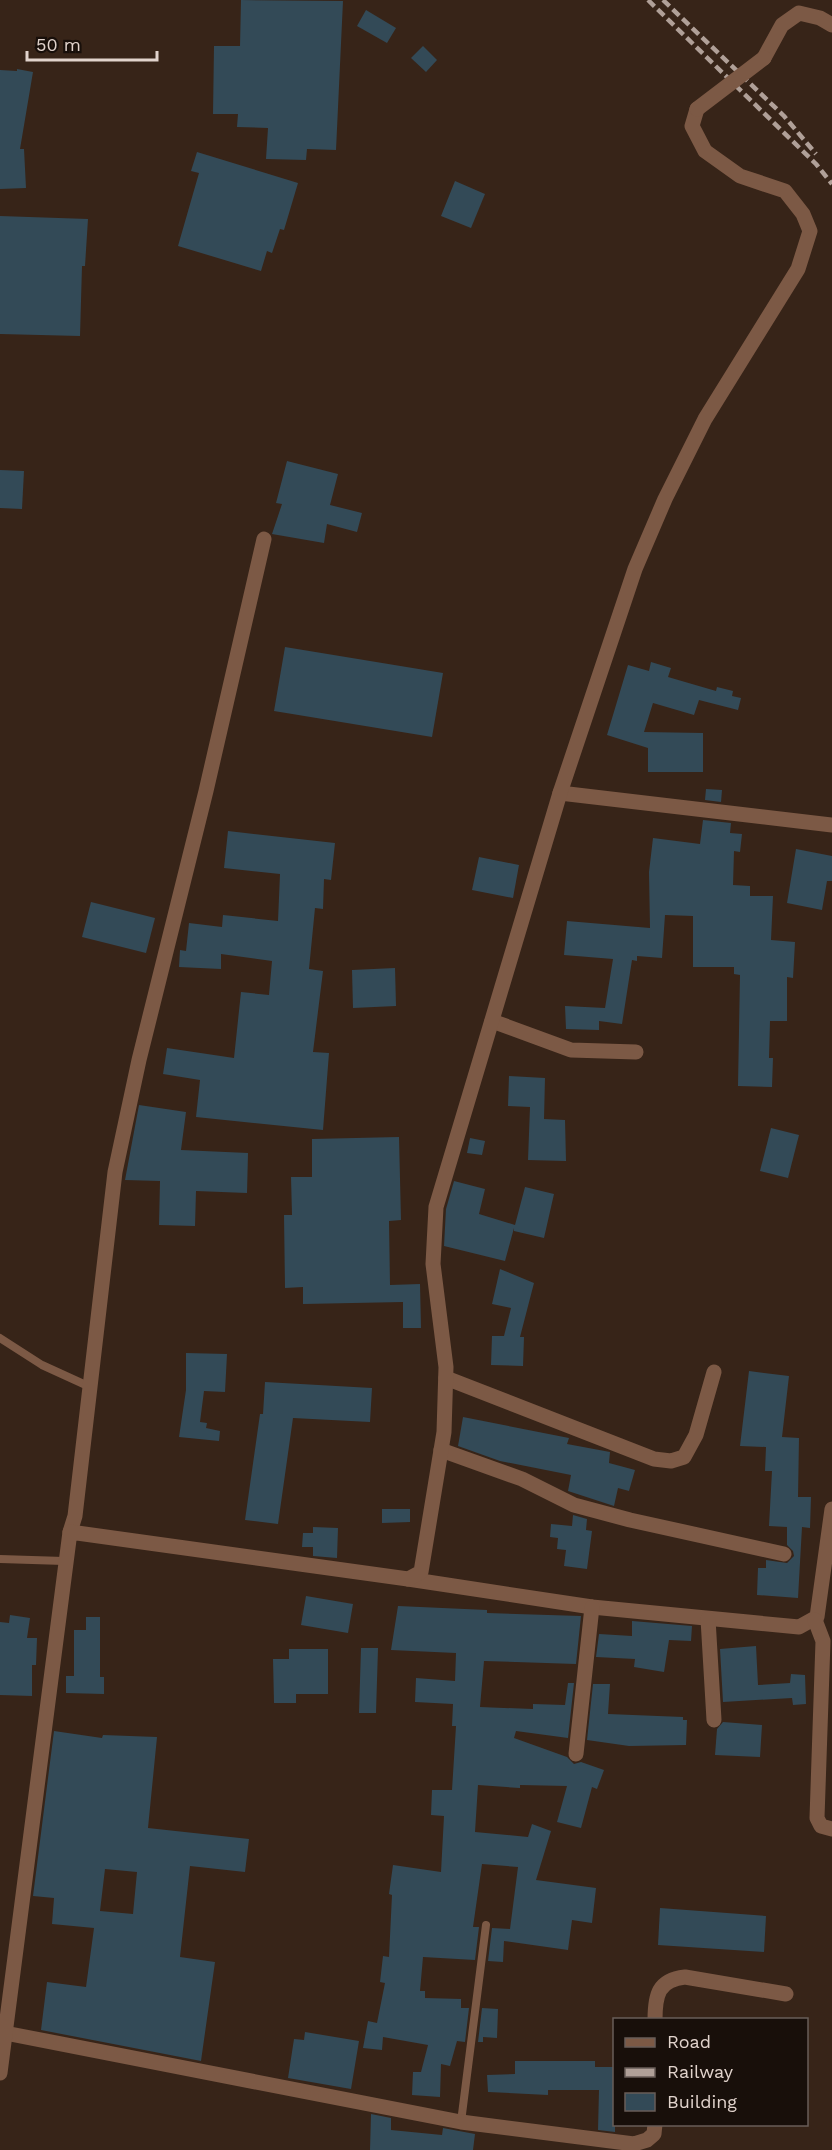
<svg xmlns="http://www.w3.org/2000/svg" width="832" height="2150" viewBox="0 0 832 2150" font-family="'Work Sans',sans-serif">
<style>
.building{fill:#334a57;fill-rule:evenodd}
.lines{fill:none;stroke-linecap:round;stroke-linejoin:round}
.service{stroke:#7c5945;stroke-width:8}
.minor{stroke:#7c5945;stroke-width:15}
.tertiary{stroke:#7c5945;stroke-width:15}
.rail{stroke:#b0a098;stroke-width:4.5;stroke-dasharray:9 4.5;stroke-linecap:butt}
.tertiary-bridge{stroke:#7c5945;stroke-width:15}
</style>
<rect width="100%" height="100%" fill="#372418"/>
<g class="building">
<polygon points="241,0 343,1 336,150 307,149 306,160 266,159 268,128 237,127 238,114 213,114 214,46 240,46"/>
<polygon points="366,10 396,28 387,43 357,26"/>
<polygon points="423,46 437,60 426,72 411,58"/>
<polygon points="17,69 33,72 20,149 24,149 26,188 0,189 0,70 17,71"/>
<polygon points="197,152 298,183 284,230 280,229 272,253 267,251 261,271 178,246 199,173 191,171"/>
<polygon points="455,181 485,194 471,228 441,216"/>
<polygon points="0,216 88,219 85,266 82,266 80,336 0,334"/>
<polygon points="287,461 338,474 330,505 362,513 357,532 327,524 324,543 272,534 282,504 276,503"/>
<polygon points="0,470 24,471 22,509 0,508"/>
<polygon points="285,647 443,673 432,737 274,711"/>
<polygon points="651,662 671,668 668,677 716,691 717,687 733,691 732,696 741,698 738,710 699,700 694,715 653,703 644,732 703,733 703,772 648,772 648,748 607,735 628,665 649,671"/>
<polygon points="706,789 722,790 721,802 705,800"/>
<polygon points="703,820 731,823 730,833 742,834 740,852 734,851 733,885 750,886 750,896 773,896 771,940 795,942 793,978 787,977 787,1021 770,1021 769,1058 773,1058 772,1087 738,1086 740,975 734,974 734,967 693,967 693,916 665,915 662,958 637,956 637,961 632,960 622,1024 599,1021 599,1030 566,1029 565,1006 605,1008 613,959 564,955 567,921 650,928 649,872 653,838 700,844"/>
<polygon points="228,831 335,843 331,880 324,879 323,909 315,908 309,969 323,971 313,1052 329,1053 323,1130 196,1117 200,1080 163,1074 167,1048 234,1058 241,992 269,995 272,961 221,954 221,969 179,967 180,950 186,951 189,923 222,927 223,915 278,921 280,874 224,868"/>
<polygon points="796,849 832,856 832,881 827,881 822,910 787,903"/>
<polygon points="479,857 519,865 513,898 472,890"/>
<polygon points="91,902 155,918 146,953 82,937"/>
<polygon points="395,968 396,1006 353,1008 352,970"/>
<polygon points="509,1076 545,1078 544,1119 565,1120 566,1161 528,1160 530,1107 508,1106"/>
<polygon points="139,1105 186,1112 181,1150 248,1153 247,1193 196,1191 195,1226 159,1225 160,1181 125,1180"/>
<polygon points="771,1128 799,1135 788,1178 760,1171"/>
<polygon points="399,1137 401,1220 389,1221 390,1285 420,1284 421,1328 403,1328 403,1302 303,1304 303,1287 285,1288 284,1215 292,1215 291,1177 312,1177 312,1139"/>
<polygon points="470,1138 485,1141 482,1155 467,1153"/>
<polygon points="454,1181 485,1189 479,1214 515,1225 525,1187 554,1194 544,1238 514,1231 514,1228 505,1261 444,1246 446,1209"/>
<polygon points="500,1269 534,1283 520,1337 524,1337 523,1366 491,1365 492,1336 504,1336 511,1308 492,1304"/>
<polygon points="186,1353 227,1354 225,1392 204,1391 200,1422 207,1423 206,1428 220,1431 219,1441 179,1437 186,1390"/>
<polygon points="749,1371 789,1376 782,1437 799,1438 798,1497 811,1497 810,1528 802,1527 798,1598 757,1595 758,1568 766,1568 766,1560 787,1563 794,1556 793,1551 787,1545 787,1527 769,1526 772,1471 765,1471 766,1447 740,1446"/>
<polygon points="265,1382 372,1388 370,1422 293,1418 278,1524 245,1520 260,1414 263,1414"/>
<polygon points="463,1417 569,1438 567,1444 610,1452 609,1463 635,1470 629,1491 618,1488 614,1506 568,1491 571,1475 500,1461 458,1446"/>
<polygon points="382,1509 410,1509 410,1522 382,1523"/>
<polygon points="573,1515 587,1519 586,1530 592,1531 587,1569 564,1566 566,1550 557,1549 558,1538 550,1537 551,1524 572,1526"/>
<polygon points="313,1527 338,1528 337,1558 313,1556 313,1547 302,1547 303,1533 313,1533"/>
<polygon points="306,1596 353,1604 348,1633 301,1625"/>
<polygon points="398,1606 487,1610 487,1613 581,1616 576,1664 484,1661 480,1707 533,1709 533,1704 565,1705 568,1683 574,1683 568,1738 516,1731 514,1738 567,1757 574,1764 581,1762 604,1770 597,1789 592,1787 581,1828 557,1822 567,1786 520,1785 520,1788 478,1785 475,1832 528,1837 532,1824 551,1831 536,1880 596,1888 592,1923 572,1920 568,1950 504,1941 503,1962 488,1961 492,1928 510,1929 518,1867 482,1864 473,1927 479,1927 475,1960 423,1957 420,1991 425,1991 425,1998 461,1999 461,2008 469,2008 465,2042 457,2041 450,2066 441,2064 440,2097 412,2095 413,2072 421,2072 428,2045 383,2037 382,2050 363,2048 368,2021 377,2023 385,1983 380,1982 383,1956 389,1957 392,1895 389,1894 393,1865 441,1872 444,1816 431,1815 432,1790 452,1790 456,1726 452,1726 453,1704 415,1702 416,1678 455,1681 456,1653 391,1650"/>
<polygon points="10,1615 30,1618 27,1638 37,1638 36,1665 32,1665 32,1696 0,1695 0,1622 9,1623"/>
<polygon points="86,1617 100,1617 100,1677 104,1677 104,1694 66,1693 66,1676 74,1676 74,1630 86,1630"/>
<polygon points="632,1621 692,1626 691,1641 669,1640 664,1672 634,1667 635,1659 596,1657 599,1634 632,1636"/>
<polygon points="756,1646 758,1685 790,1683 791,1674 805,1675 806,1704 793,1705 792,1698 723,1702 720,1649"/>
<polygon points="361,1648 378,1648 376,1713 359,1713"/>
<polygon points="289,1649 328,1649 328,1694 296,1694 296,1703 274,1703 273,1659 289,1659"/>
<polygon points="593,1684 610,1684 608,1714 683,1717 683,1720 687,1720 686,1745 629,1746 587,1740"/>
<polygon points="723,1722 762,1725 760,1757 715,1755 717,1729"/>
<path d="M54,1731L102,1738L103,1735L157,1737L148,1828L249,1839L245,1872L190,1866L180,1957L215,1962L201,2061L41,2030L47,1982L86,1987L94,1928L52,1924L54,1898L33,1896ZM105,1869L137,1872L133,1914L100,1911Z"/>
<polygon points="660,1908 766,1916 764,1952 658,1945"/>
<polygon points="482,2008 498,2009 497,2038 483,2037 483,2042 478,2042"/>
<polygon points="305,2032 359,2041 351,2089 288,2078 294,2039 304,2040"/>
<polygon points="515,2061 595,2061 595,2067 615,2067 615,2132 598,2130 599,2090 548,2090 548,2095 488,2092 487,2075 515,2074"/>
<polygon points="371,2114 391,2118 391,2130 442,2135 443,2128 475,2134 473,2150 370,2150"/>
</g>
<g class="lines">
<g class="service">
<polyline points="0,1338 42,1365 88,1386"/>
<polyline points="0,1559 64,1561"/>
<polyline points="461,2122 486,1925"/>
</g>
<g class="minor">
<polyline points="560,793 832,825"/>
<polyline points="492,1021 571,1050 636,1052"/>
<polyline points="446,1378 654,1459 671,1461 684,1457 696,1435 714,1372"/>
<polyline points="441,1450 522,1479 574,1505 630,1520 784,1554"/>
<polyline points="70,1532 75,1516 115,1172 139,1060 206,791 264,539"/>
<polyline points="408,1579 592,1607 799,1627 817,1617 832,1509"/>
<polyline points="708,1619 714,1720"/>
<polyline points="815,1620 823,1641 817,1818 821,1826 832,1829"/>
<polyline points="576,1754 592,1607"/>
<path d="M655,2020C655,1995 658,1980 685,1977L786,1994"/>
<polyline points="5,2033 461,2122 634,2144 647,2140 654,2134 655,2124"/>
</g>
<g class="tertiary">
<polyline points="764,58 782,25 799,13 820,18 832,25"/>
<polyline points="0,2073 70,1532 408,1579 421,1572 444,1432 446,1367 433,1264 436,1207 560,793 635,569 665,499 705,419 798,269 810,231 803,214 785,191 740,176 705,151 692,126 697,109"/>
</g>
<g class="rail">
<polyline points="648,0 816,164 832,184"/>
<polyline points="663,0 784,116 816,154"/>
</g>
<polyline class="tertiary-bridge" points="697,109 764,58"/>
</g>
<rect x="613" y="2018" width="195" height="108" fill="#180f0a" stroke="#685d58" stroke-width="1.5"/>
<rect x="625" y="2038" width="30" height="9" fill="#7c5945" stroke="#685d58" stroke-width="1.5"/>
<text x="667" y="2048" font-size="18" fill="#e1d3cc">Road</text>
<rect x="625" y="2068" width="30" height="9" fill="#b0a098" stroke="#685d58" stroke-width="1.5"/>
<text x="667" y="2078" font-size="18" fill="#e1d3cc">Railway</text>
<rect x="625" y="2093" width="30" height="18" fill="#334a57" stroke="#685d58" stroke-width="1.5"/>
<text x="667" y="2108" font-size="18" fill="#e1d3cc">Building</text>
<path d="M27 51v9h130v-9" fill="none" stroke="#e1d3cc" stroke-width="3"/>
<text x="36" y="51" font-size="18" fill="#e1d3cc" stroke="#180f0a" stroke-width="4.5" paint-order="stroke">50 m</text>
</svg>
